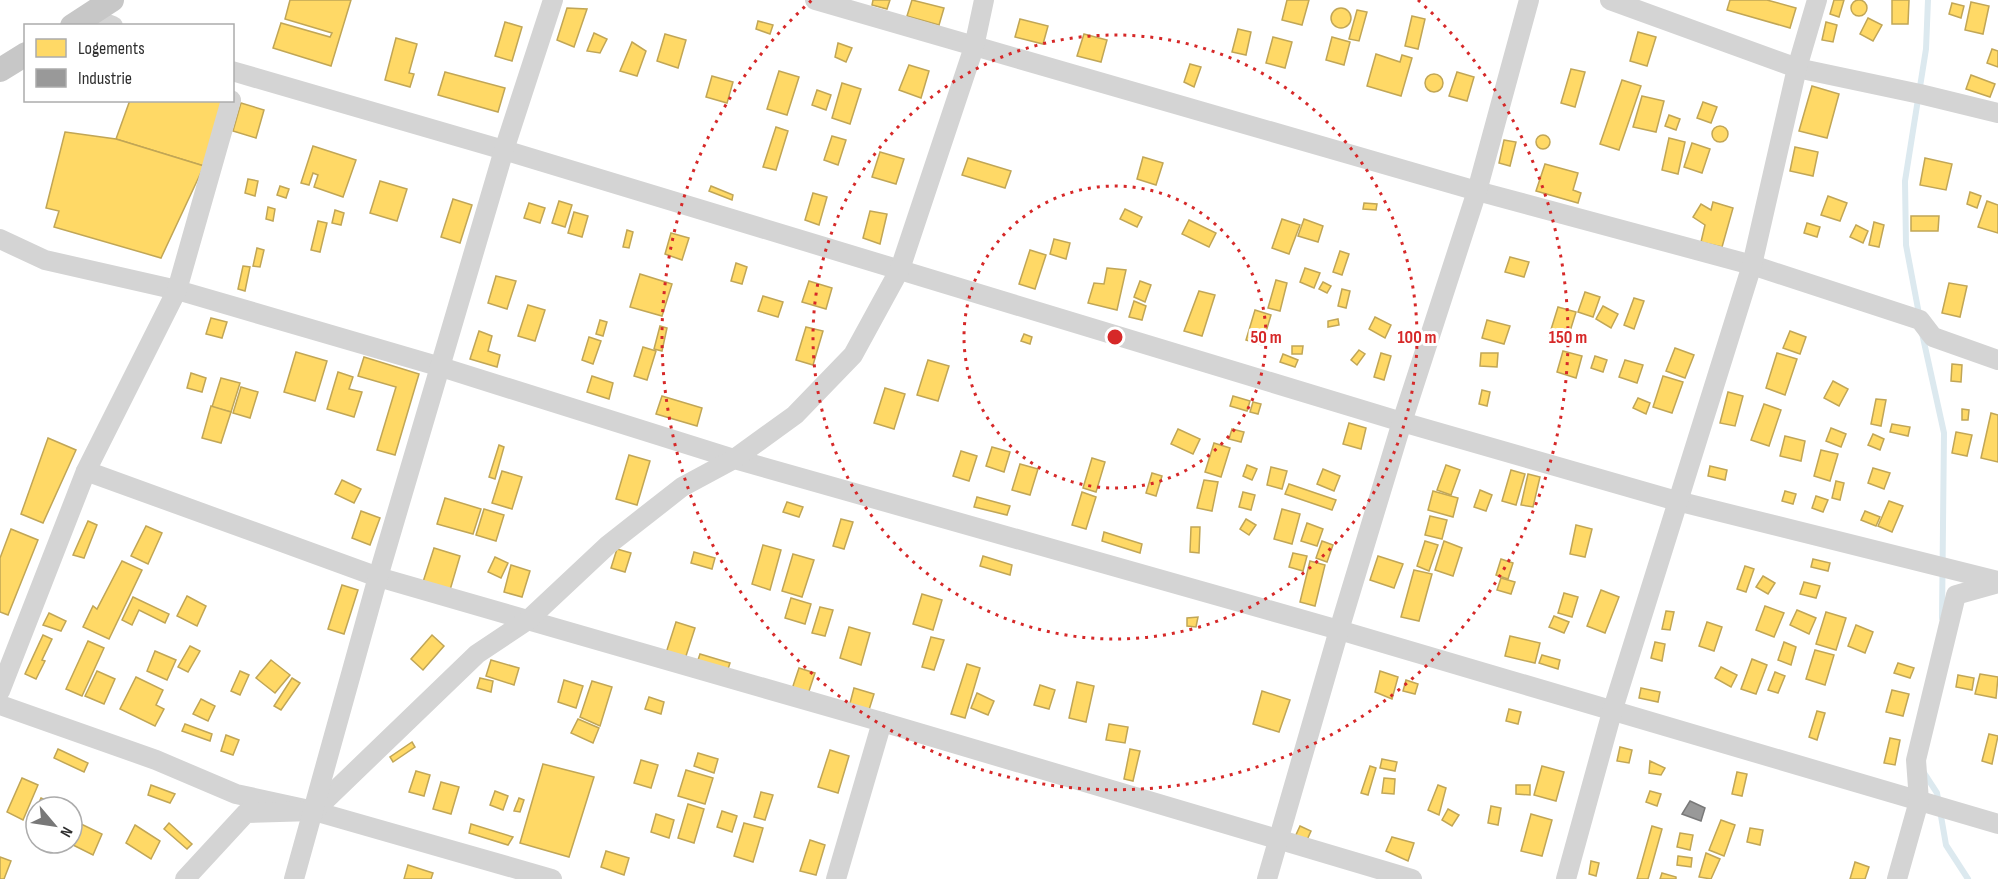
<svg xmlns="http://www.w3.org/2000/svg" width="1998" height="879" viewBox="0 0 1998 879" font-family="'Sofia Sans Condensed',sans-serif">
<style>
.homes{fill:#ffd966;stroke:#c1a656;stroke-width:1.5}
.industry{fill:#999;stroke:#797979;stroke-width:1.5}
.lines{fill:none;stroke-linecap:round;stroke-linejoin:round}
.stream{stroke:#dce9ef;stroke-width:6}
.minor{stroke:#d4d4d4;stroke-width:20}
.major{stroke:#c7c7c7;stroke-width:24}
.ring{fill:none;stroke:#d62828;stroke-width:3;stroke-dasharray:3 6}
.centre{fill:#d62828;stroke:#fff;stroke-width:3}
.ring-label{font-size:18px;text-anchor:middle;font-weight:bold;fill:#d62828;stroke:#fff;stroke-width:6;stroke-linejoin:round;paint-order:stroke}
</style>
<rect width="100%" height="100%" fill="#fff"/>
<g class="homes">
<circle cx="1859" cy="8" r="8"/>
<polygon points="290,0 351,0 331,66 273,48 281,23 330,37 332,33 285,19"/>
<polygon points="873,0 890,0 887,9 872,5"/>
<polygon points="912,0 944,8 939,25 907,16"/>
<polygon points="1287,0 1309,0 1302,25 1282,20"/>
<polygon points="1730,0 1767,0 1796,8 1790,28 1727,10"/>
<polygon points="1834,0 1844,0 1839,17 1830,14"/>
<polygon points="1892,0 1909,0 1908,24 1892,24"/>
<polygon points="1971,2 1989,6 1983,34 1965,30"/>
<polygon points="1952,3 1964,6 1961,18 1949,14"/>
<circle cx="1341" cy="18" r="10"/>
<polygon points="567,8 587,9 574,47 557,40"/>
<polygon points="1357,10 1367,12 1359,41 1349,39"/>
<polygon points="1412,16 1425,19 1418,49 1405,46"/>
<polygon points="1868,18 1882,25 1873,41 1860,34"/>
<polygon points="1020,19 1048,26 1043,44 1015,37"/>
<polygon points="758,21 773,25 770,34 756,29"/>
<polygon points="505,22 522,27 512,61 495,56"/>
<polygon points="1826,22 1837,25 1833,42 1822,40"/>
<polygon points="1238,29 1251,32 1246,55 1232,52"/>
<polygon points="1638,32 1656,37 1647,66 1630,61"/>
<polygon points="594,33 607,39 600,53 587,51"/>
<polygon points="665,34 686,40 678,68 657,61"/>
<polygon points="1084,34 1107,40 1101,62 1077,56"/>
<polygon points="1273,37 1292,42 1285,68 1266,63"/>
<polygon points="1332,37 1350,42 1344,65 1326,60"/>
<polygon points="396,38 417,44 409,73 414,74 410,87 385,80"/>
<polygon points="632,42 646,51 637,76 620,71"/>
<polygon points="838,43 852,48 846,62 835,57"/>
<polygon points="1992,49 1998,51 1998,67 1987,63"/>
<polygon points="1376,54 1400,62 1402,55 1412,58 1401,96 1367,86"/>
<polygon points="1190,64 1201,67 1194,87 1184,82"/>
<polygon points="909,65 929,71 921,98 899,90"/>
<polygon points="1571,69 1585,72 1575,107 1561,103"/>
<polygon points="779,71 799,77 787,115 767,109"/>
<polygon points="445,72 505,88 498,112 438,95"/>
<polygon points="1457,72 1474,77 1467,101 1449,96"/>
<circle cx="1434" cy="83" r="9"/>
<polygon points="1971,75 1995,84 1990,97 1966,89"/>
<polygon points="712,76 733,82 727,103 706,97"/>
<polygon points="1622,80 1641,86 1619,150 1600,144"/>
<polygon points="842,83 861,89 850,124 832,118"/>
<polygon points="1812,86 1839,94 1827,138 1799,131"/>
<polygon points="817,90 831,95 826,110 812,105"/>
<polygon points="1642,96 1664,101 1656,132 1633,127"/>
<polygon points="130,100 226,100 204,166 116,139"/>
<polygon points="1703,102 1717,107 1711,123 1697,118"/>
<polygon points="241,103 264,110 256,138 233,131"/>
<polygon points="1669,115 1680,119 1676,130 1665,126"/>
<circle cx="1720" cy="134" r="8"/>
<polygon points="776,127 788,131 776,170 763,167"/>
<polygon points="65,132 116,139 204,166 161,258 54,227 59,211 46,208"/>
<circle cx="1543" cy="142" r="7"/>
<polygon points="832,136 846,140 838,165 824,160"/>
<polygon points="1669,138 1685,142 1678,174 1662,170"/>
<polygon points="1504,140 1516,142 1510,166 1499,163"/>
<polygon points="1692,143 1710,149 1702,173 1684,167"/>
<polygon points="313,146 356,160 343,197 314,187 318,175 313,173 309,185 301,183"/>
<polygon points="1795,147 1818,152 1813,176 1790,171"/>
<polygon points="880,152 904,159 896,184 872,177"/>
<polygon points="1143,157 1163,163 1156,185 1137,179"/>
<polygon points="968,158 1011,171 1005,188 962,175"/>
<polygon points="1925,158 1952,164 1946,190 1920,185"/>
<polygon points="1545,164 1578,173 1573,190 1581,193 1578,203 1536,191"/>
<polygon points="248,179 258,181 255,196 245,193"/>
<polygon points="380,181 407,189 397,221 370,213"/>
<polygon points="280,186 289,189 286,198 277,195"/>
<polygon points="711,186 733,195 732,200 709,191"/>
<polygon points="1970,192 1981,196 1977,208 1967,204"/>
<polygon points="813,193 827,197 819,225 805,220"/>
<polygon points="1828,196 1847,203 1840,221 1821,215"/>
<polygon points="453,199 472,205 460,243 441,237"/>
<polygon points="559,201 572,205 565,227 552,223"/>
<polygon points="1987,201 1998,205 1998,233 1978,227"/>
<polygon points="1713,202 1733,208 1722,247 1701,242 1705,225 1693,217 1701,204 1711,210"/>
<polygon points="529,203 545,208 540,223 524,218"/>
<polygon points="1364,203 1377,204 1376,210 1363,209"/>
<polygon points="268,207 275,209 273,221 266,219"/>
<polygon points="1125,209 1142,217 1137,227 1120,219"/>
<polygon points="335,210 344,213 341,225 332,223"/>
<polygon points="870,211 887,214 880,244 863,238"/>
<polygon points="574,212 588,216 582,237 568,233"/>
<polygon points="1911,216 1939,216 1938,231 1911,231"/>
<polygon points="1282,219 1300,225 1289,254 1272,248"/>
<polygon points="1304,219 1323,226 1318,242 1298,236"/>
<polygon points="1189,220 1216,233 1209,247 1182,234"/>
<polygon points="318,221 327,223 320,252 311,250"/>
<polygon points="1874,222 1884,225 1879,247 1869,245"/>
<polygon points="1807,223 1820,227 1817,237 1804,233"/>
<polygon points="1856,225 1868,231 1863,243 1850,237"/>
<polygon points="627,230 633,232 629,248 623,247"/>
<polygon points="671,233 689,238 682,260 665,254"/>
<polygon points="1054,239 1070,243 1066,259 1050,254"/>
<polygon points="257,248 264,250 260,267 253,266"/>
<polygon points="1030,250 1046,255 1035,289 1019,284"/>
<polygon points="1340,251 1349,254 1342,275 1333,272"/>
<polygon points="1510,257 1529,262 1524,277 1505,272"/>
<polygon points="736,263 747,267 742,284 731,281"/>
<polygon points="243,266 250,267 245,291 238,289"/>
<polygon points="1107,268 1126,270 1117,310 1088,303 1094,283 1104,284"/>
<polygon points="1305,268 1320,273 1314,288 1300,282"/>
<polygon points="640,274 672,284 662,316 630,307"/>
<polygon points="496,276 516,281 507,309 488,303"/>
<polygon points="1276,280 1287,283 1280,311 1268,308"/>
<polygon points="809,281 832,288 826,309 802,302"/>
<polygon points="1140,281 1151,285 1145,302 1134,297"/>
<polygon points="1323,282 1331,286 1327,293 1319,289"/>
<polygon points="1949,283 1967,286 1960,317 1942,313"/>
<polygon points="1342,289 1350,291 1346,308 1338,306"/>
<polygon points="1199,291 1215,295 1202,336 1184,331"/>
<polygon points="1585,292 1600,297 1593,317 1578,312"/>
<polygon points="763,296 783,302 778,317 758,311"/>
<polygon points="1634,298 1644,301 1634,329 1624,325"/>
<polygon points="1134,301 1146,306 1142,320 1129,317"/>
<polygon points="528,305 545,310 535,341 518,336"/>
<polygon points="1603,306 1618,314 1611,328 1596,319"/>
<polygon points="1558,307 1576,312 1567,341 1549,336"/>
<polygon points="1255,310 1271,315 1262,345 1246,340"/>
<polygon points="1375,317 1391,325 1385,338 1369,329"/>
<polygon points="211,318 227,322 222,338 206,334"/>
<polygon points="1338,319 1339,325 1328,327 1328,321"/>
<polygon points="600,320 607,322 603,336 596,334"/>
<polygon points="1487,320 1510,326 1504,344 1482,338"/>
<polygon points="660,326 667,328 662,351 654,349"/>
<polygon points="806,327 823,331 813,365 796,360"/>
<polygon points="479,331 492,336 488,351 500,355 497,367 470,359"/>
<polygon points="1790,331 1806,337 1800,354 1783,348"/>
<polygon points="1024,334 1032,337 1030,344 1021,341"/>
<polygon points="589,337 601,341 593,364 582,360"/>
<polygon points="1292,346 1303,346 1302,354 1292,354"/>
<polygon points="643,347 656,351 647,380 634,376"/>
<polygon points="1675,348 1694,355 1685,378 1666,371"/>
<polygon points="1359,350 1365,354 1357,365 1351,360"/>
<polygon points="1563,351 1582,356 1576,378 1557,372"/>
<polygon points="296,352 327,361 315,401 284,392"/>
<polygon points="1381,353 1391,356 1384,380 1374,377"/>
<polygon points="1481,353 1498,353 1497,367 1480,366"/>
<polygon points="1777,353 1797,359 1785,395 1766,388"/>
<polygon points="1283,354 1298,360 1295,367 1280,362"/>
<polygon points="1595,356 1607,360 1603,372 1591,368"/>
<polygon points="364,357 419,374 395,455 377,450 396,387 358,376"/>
<polygon points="928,360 949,366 938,401 917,395"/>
<polygon points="1625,360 1643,365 1637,383 1619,377"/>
<polygon points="1952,364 1962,365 1961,382 1951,381"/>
<polygon points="338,372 353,377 349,389 362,392 354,417 327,409"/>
<polygon points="191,373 206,378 202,392 187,388"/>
<polygon points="592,376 613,383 609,399 587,392"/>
<polygon points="1663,376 1683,382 1672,413 1653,407"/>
<polygon points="221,378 240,383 231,412 212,407"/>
<polygon points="1833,381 1848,389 1839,406 1824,398"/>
<polygon points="241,387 258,392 250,418 233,413"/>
<polygon points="885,388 905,394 894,429 874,423"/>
<polygon points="1482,390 1490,392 1487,406 1479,404"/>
<polygon points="1728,392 1743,396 1735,426 1720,423"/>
<polygon points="662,396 702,408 697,426 656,414"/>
<polygon points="1233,396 1250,401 1247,411 1230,406"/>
<polygon points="1638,398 1650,403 1646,414 1633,408"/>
<polygon points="1876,399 1886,400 1881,426 1871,424"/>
<polygon points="1253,402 1261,404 1258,414 1250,412"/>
<polygon points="1764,404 1781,410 1769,446 1751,440"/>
<polygon points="211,406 231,412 221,443 202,438"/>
<polygon points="1962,409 1969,410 1968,420 1962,420"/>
<polygon points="1991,413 1998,415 1998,462 1981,458"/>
<polygon points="1349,423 1366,428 1361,449 1343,444"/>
<polygon points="1892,424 1910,427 1908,436 1890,432"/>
<polygon points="1831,428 1846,434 1841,447 1826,441"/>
<polygon points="1178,429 1200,439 1193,454 1171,444"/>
<polygon points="1232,429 1244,432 1241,442 1229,439"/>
<polygon points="1956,432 1972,435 1967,456 1952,453"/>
<polygon points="1873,434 1884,439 1880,450 1868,445"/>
<polygon points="1785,436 1805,441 1801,461 1780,456"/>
<polygon points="48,438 76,450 43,523 21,514"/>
<polygon points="1214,443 1230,448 1221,477 1205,472"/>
<polygon points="499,445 504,447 495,479 489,477"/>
<polygon points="992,447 1010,452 1004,472 986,466"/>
<polygon points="1821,450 1838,454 1830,481 1814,476"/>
<polygon points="961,451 977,456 969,481 953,476"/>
<polygon points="629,455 650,461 637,505 616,499"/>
<polygon points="1092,458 1105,462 1096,492 1083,488"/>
<polygon points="1020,464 1038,469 1030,495 1012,490"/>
<polygon points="1247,465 1257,469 1252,480 1243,476"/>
<polygon points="1446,465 1460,470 1451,495 1437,490"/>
<polygon points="1710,466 1727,470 1725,480 1708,476"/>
<polygon points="1271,467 1287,471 1282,489 1267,485"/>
<polygon points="1873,468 1890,473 1884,489 1868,483"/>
<polygon points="1323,469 1340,476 1334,491 1317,484"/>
<polygon points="1511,470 1525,474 1516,505 1502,501"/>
<polygon points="502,471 522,477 512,509 492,503"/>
<polygon points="1152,473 1162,476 1156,496 1146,493"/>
<polygon points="1528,474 1540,477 1533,507 1521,505"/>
<polygon points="342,480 361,489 354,503 335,494"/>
<polygon points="1204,480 1218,482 1212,511 1197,508"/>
<polygon points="1836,481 1844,483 1840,500 1832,498"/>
<polygon points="1289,484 1336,500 1332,510 1285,494"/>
<polygon points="1480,490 1492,495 1486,511 1474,507"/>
<polygon points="1433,491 1458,498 1453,517 1428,510"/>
<polygon points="1785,491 1796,494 1793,504 1782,501"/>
<polygon points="1082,492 1096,497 1086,529 1072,525"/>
<polygon points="1243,492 1255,495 1251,510 1239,507"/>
<polygon points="1816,496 1828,500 1823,512 1812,508"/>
<polygon points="977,497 1010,506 1007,515 974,507"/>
<polygon points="445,498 481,509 473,534 437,524"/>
<polygon points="1889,501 1903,506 1892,532 1878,526"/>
<polygon points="787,502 803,507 799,517 783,512"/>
<polygon points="484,509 504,515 496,541 476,535"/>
<polygon points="1282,509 1300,514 1292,544 1274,539"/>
<polygon points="361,511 380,518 370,545 352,538"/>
<polygon points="1865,511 1880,517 1876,526 1861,520"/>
<polygon points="1430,516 1447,520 1442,539 1425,535"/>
<polygon points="841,519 853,522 844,549 833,546"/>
<polygon points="1246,519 1256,525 1249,535 1240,529"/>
<polygon points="88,521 97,525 84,558 73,555"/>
<polygon points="1307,523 1323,529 1317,546 1301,541"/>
<polygon points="1576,525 1592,529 1585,557 1570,554"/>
<polygon points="146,526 162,533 148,564 131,556"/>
<polygon points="1191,527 1200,527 1199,553 1190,552"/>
<polygon points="11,529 38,540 8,615 0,612 0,558"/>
<polygon points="1104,532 1142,544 1140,553 1102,541"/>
<polygon points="1322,541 1333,545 1327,562 1316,558"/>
<polygon points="1425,541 1438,545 1429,571 1417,566"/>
<polygon points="1444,541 1462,548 1453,576 1435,570"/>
<polygon points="763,545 781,550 770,590 752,584"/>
<polygon points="434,548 460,556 450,590 423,582"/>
<polygon points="617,549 631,553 625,572 611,568"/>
<polygon points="694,552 715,558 712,569 691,563"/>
<polygon points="1293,553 1307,556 1303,571 1289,567"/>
<polygon points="793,554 814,560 802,597 782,591"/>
<polygon points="983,556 1012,565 1010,575 980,566"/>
<polygon points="1378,556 1403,564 1394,588 1370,580"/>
<polygon points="495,557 508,563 501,578 488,572"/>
<polygon points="1501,559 1513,563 1508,579 1496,575"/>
<polygon points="1813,559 1830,563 1828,571 1811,567"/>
<polygon points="122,561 142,570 109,639 83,627 93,606 97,609"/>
<polygon points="1310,561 1325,565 1315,606 1300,602"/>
<polygon points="511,565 530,571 522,597 504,592"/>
<polygon points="1745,566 1754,569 1746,592 1737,589"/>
<polygon points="1414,570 1432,574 1419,621 1401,617"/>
<polygon points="1763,576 1775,583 1768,594 1756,587"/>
<polygon points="1501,578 1515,582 1511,594 1497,590"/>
<polygon points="1804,582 1820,586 1816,598 1800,594"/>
<polygon points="342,585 358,590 344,634 328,629"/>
<polygon points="1601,590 1619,597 1605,633 1587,626"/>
<polygon points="1564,593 1578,597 1572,617 1558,613"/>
<polygon points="922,594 942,600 933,630 913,624"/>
<polygon points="187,596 206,606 197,626 177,616"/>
<polygon points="133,597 169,614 165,623 139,610 132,625 122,620"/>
<polygon points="791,598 811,604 805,624 785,618"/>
<polygon points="1765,606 1784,613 1774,637 1756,630"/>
<polygon points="820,607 833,610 825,636 812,633"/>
<polygon points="1797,610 1816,618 1809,634 1790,625"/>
<polygon points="1666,611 1674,612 1670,630 1662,629"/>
<polygon points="1826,612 1846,618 1836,650 1816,644"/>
<polygon points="49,613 66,621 61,631 43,625"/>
<polygon points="1554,616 1569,622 1564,633 1549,627"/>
<polygon points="1198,617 1196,627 1187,626 1187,618"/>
<polygon points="676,622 695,628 685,659 666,653"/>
<polygon points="1707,622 1722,627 1714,651 1699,646"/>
<polygon points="1856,625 1873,632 1865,653 1848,646"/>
<polygon points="849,627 870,633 861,665 840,658"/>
<polygon points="43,635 52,639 42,660 45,661 36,679 25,674"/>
<polygon points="432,635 444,646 423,670 411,659"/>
<polygon points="1510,636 1540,643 1535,663 1505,656"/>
<polygon points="931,637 944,640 934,670 922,667"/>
<polygon points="88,641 104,648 82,696 66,689"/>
<polygon points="1655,642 1665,644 1662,661 1651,658"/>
<polygon points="1784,642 1796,647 1791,665 1778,660"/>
<polygon points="190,646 200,651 188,672 178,667"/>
<polygon points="1815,650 1834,655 1825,685 1806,679"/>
<polygon points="155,651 176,660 167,680 147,671"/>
<polygon points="700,654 730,663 727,672 697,663"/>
<polygon points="1542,655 1560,660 1558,669 1539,663"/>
<polygon points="1752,659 1767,665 1756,694 1741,689"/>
<polygon points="271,660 290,675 275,693 256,678"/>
<polygon points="491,660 519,668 514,685 486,676"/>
<polygon points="1898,663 1914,668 1910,678 1894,673"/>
<polygon points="967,664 980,668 965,718 951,714"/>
<polygon points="1721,667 1737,675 1731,687 1715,678"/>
<polygon points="799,668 815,673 808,694 792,689"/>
<polygon points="97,671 115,679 104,704 85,696"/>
<polygon points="240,671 249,675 240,695 231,691"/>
<polygon points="1380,671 1398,677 1392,699 1375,692"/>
<polygon points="1775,672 1785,676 1778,693 1768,690"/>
<polygon points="1980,674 1998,677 1996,698 1975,694"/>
<polygon points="1958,675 1974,678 1972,690 1956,687"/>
<polygon points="136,677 163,690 156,705 164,709 155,726 120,709"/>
<polygon points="292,678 300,683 281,710 274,706"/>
<polygon points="480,678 493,681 491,692 477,688"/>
<polygon points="564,680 583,686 576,708 558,702"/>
<polygon points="1406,680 1418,684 1415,694 1403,691"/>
<polygon points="592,681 612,687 600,726 580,717"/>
<polygon points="1077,682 1094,686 1086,722 1069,718"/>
<polygon points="1040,685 1055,690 1049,709 1034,705"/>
<polygon points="854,688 874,694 868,713 849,707"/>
<polygon points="1641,688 1660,692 1658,702 1639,698"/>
<polygon points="1892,690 1909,694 1903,716 1886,712"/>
<polygon points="1262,691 1290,700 1279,732 1253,724"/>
<polygon points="977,693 994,701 988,715 971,708"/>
<polygon points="649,697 664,702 661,714 645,709"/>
<polygon points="201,699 215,706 208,721 193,714"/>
<polygon points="1509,709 1521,712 1518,724 1506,721"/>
<polygon points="1817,711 1825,713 1817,740 1809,737"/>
<polygon points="578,719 599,728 593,743 571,733"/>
<polygon points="185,724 212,734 210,741 182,731"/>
<polygon points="1109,724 1128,727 1125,743 1106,740"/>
<polygon points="1989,734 1998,736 1992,764 1982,761"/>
<polygon points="226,735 239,740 233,755 221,751"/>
<polygon points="1890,738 1900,740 1895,765 1884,763"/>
<polygon points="412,742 415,747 393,762 390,757"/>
<polygon points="1620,747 1632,750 1629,763 1617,761"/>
<polygon points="58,749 88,763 84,772 54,758"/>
<polygon points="1130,749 1140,751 1133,781 1124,779"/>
<polygon points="830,750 849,756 838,793 818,787"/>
<polygon points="698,753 718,759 714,773 694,766"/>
<polygon points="1382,759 1397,762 1395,771 1380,768"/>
<polygon points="641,760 658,765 651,788 634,783"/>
<polygon points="1650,761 1665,768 1661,775 1649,773"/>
<polygon points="543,764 594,777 569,857 520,843"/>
<polygon points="1370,766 1376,768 1368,795 1361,793"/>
<polygon points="1542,766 1564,772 1556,801 1534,795"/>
<polygon points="686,770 713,778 705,804 678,796"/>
<polygon points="416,771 430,775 424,796 409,792"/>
<polygon points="1737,772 1747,774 1742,796 1732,794"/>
<polygon points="22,778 38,785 23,820 7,812"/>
<polygon points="1384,778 1395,779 1394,794 1382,793"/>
<polygon points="441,782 459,787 451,814 433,809"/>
<polygon points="151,785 175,794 170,803 148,795"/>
<polygon points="1438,785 1446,788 1439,815 1428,810"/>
<polygon points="1516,785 1530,785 1530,795 1516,794"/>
<polygon points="495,791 508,796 503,810 490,805"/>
<polygon points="1650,791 1661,794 1657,806 1646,802"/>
<polygon points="761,792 773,795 765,820 754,817"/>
<polygon points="41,798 59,807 37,807"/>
<polygon points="519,798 524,800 520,812 514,811"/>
<polygon points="688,804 704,809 694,843 678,838"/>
<polygon points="1491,806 1501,808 1498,825 1488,823"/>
<polygon points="1448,809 1459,815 1452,826 1442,820"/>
<polygon points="722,811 737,816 732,832 717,827"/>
<polygon points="656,814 674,820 669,838 651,832"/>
<polygon points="1531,814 1552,820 1542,856 1521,851"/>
<polygon points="1721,820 1735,825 1724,856 1709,850"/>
<polygon points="79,823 102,834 93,855 69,843 72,843 72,836"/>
<polygon points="169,823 192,844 187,849 164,829"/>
<polygon points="744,823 763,828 753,862 734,856"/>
<polygon points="471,824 513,837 508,845 469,833"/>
<polygon points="135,825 160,841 151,859 126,843"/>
<polygon points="1300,826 1311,831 1306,842 1295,837"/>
<polygon points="1652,826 1662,829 1648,879 1637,879"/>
<polygon points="1750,828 1763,830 1760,845 1747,842"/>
<polygon points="1680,833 1693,835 1690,850 1677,847"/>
<polygon points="1392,837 1414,843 1408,861 1386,851"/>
<polygon points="810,840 825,845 816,875 800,871"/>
<polygon points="606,851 629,858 624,875 601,867"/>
<polygon points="1706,853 1720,859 1711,879 1699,877"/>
<polygon points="1678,856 1692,858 1691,867 1677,865"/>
<polygon points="0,857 11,861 4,879 0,879"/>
<polygon points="1591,861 1599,863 1596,876 1589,874"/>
<polygon points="1855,862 1869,867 1865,879 1850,879"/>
<polygon points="408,865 433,873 431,879 404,879"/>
<polygon points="1662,873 1676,877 1676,879 1660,879"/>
</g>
<polygon class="industry" points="1690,801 1705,808 1701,821 1682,814"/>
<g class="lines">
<g class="stream">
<polyline points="1919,314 1906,245 1905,181 1926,49 1928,0"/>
<polyline points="1922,333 1944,433 1942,618"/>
<polyline points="1924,773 1937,793 1946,845 1968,879"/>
</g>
<g class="minor">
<polyline points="815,0 1477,191 1752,265 1920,320 1933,337 1998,360"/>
<polyline points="1610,0 1797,68 1920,94 1998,113"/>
<polyline points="87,16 113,26"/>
<polyline points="232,71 504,150 1402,422 1677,501 1998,581"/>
<polyline points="0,239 45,260 177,290 441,367 734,459 1339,630 1998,824"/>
<polyline points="86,471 378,577 882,722 1412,879"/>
<polyline points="0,691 86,471 177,290 231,100"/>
<polyline points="0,705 156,760 236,794 314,811 552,879"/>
<polyline points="185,879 246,813 314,811 477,654 528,620 608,545 682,487 734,459 795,415 853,355 900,269 974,47 984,0"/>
<polyline points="294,879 378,577 504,150 553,0"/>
<polyline points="836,879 882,722"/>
<polyline points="1267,879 1339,630 1402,422 1477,191 1529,0"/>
<polyline points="1566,879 1612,712 1752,265 1797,68 1817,0"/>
<polyline points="1897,879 1919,801 1916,760 1956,595 1998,583"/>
</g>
<g class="major">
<polyline points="72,26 112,0"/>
<polyline points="0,70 26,54"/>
</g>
</g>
<g class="ring">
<circle cx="1115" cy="337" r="151"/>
<circle cx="1115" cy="337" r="302"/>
<path d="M1418 0A453 453 0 1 1 812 0"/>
</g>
<circle cx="1115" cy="337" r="9" class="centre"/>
<g class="ring-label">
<text x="1266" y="343">50 m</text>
<text x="1417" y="343">100 m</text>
<text x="1568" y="343">150 m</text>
</g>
<rect x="24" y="24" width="210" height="78" fill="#ffffff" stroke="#acacac" stroke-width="1.5"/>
<rect x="36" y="39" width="30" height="18" fill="#ffd966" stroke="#acacac" stroke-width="1.5"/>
<text x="78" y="54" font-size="18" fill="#2f2f2f">Logements</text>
<rect x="36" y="69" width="30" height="18" fill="#999999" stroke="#acacac" stroke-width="1.5"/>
<text x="78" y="84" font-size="18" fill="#2f2f2f">Industrie</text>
<g transform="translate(54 825) rotate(119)"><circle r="28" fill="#ffffff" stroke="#acacac" stroke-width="1.5"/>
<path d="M0-4.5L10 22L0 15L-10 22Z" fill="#787878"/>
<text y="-9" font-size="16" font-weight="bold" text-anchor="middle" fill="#2f2f2f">N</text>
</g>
</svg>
